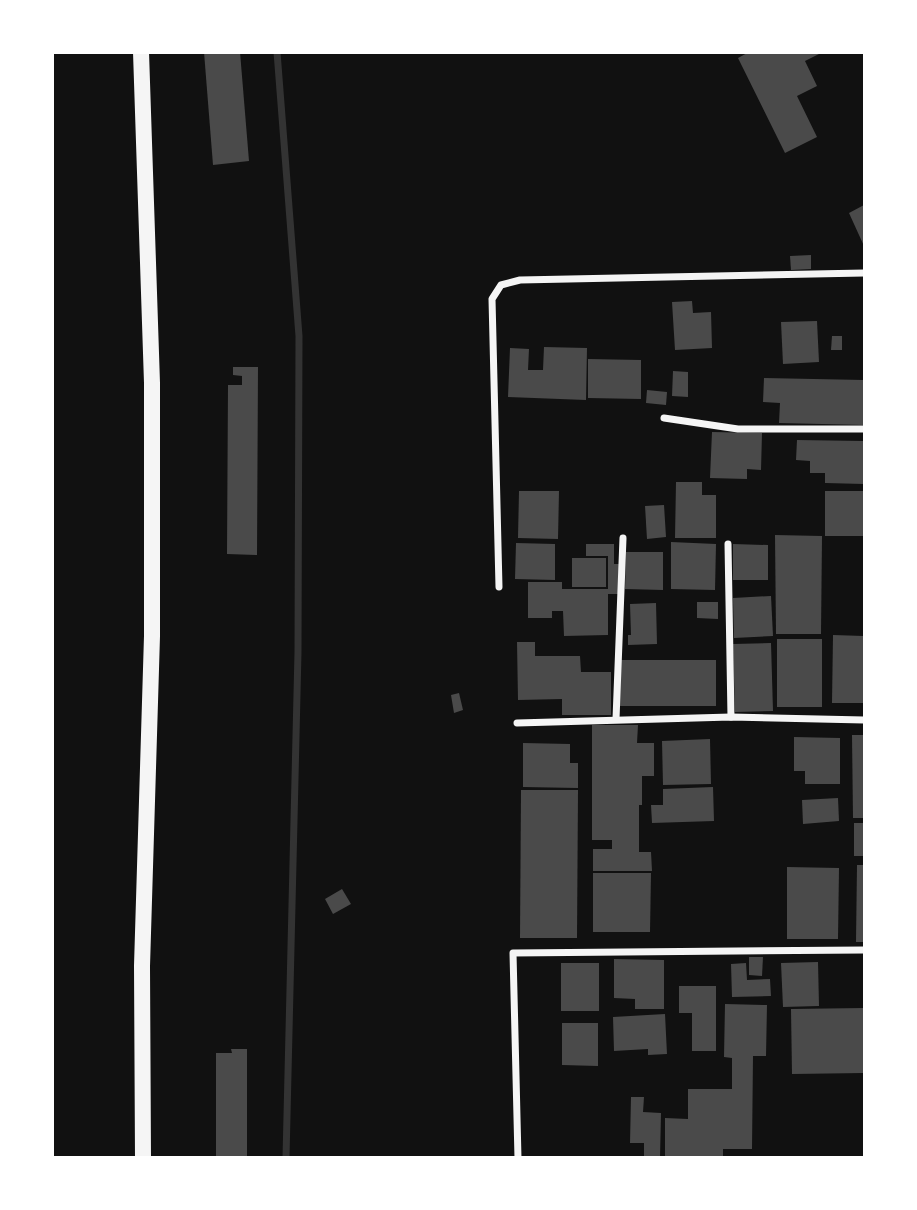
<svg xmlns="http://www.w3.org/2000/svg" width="917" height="1210" viewBox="0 0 917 1210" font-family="'Golos Text',sans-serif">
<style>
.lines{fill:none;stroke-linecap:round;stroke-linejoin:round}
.stream{stroke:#333;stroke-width:7}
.building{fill:#4a4a4a}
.minor{stroke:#f5f5f5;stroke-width:7}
.primary{stroke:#f5f5f5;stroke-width:16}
</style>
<rect width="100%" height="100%" fill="#111"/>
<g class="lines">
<polyline class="stream" points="277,52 299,336 298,652 286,1158"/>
</g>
<g class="building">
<polygon points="204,52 240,52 249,161 213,165"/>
<polygon points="749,52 823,52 805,61 817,86 797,96 817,137 785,153 738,58"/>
<polygon points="864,205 864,246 849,213"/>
<polygon points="811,255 811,269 791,270 790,256"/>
<polygon points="692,301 693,313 711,312 712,348 675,350 672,302"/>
<polygon points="817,321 819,362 783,364 781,322"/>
<polygon points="832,336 842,336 842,350 831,350"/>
<polygon points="544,347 587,348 586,400 508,397 510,348 529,349 528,370 543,370"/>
<polygon points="588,359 641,360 641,399 588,398"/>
<polygon points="233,367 258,367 257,555 227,554 228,385 242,385 242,376 233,375"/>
<polygon points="673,371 688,372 688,397 672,396"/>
<polygon points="764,378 864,380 864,425 779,423 780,403 763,402"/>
<polygon points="647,390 667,392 666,405 646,403"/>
<polygon points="712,432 762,433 761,470 747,469 747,479 710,478"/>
<polygon points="797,440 864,441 864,484 825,483 825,473 810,473 810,461 796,460"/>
<polygon points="676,482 702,482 702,495 716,495 716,538 675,538"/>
<polygon points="519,491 559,491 558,539 518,538"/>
<rect x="825" y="491" width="39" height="45"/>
<polygon points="664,505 666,537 647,539 645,506"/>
<polygon points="775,535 822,536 821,634 776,634"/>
<polygon points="671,542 716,544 715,590 671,589"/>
<polygon points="516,543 555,544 555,580 515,579"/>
<polygon points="586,544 614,544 614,564 620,564 620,594 608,594 608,635 564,636 563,611 552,611 552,618 528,618 528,582 562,582 562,589 608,589 608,556 586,556"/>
<polygon points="733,544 768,545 768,580 733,580"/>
<polygon points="626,552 663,552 663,590 625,589"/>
<rect x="572" y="558" width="34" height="29"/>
<polygon points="771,596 773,636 734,638 733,598"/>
<polygon points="697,602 718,602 718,619 697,618"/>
<polygon points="656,603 657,644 628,645 628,635 631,635 630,604"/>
<polygon points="833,635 864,636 864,703 832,703"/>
<rect x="777" y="639" width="45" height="68"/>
<polygon points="517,642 535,642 535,656 580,656 581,672 611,672 611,715 562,715 562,699 518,700"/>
<polygon points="771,643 773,711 735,712 733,644"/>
<rect x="620" y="660" width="96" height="46"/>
<polygon points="459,693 463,710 454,713 451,695"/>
<polygon points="592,725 638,725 637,743 654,743 654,776 642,776 642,805 639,805 639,852 651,852 652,871 593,871 593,849 612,849 612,840 592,840"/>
<polygon points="852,735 864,735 864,818 853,818"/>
<polygon points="794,737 840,738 840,784 805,784 805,771 794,771"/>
<polygon points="710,739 711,784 663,785 662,741"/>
<polygon points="523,743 570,744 570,763 578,763 578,788 523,787"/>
<polygon points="713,787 714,821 652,823 651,805 663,805 663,789"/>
<polygon points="521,790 578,790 577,938 520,938"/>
<polygon points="838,798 839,821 803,824 802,800"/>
<rect x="854" y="823" width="10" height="33"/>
<polygon points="857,865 864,865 864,942 856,942"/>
<polygon points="787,867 839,868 838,939 787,939"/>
<polygon points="593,873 651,873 650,932 593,932"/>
<polygon points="342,889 351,904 333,914 325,899"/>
<polygon points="749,957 763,957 762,976 749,975"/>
<polygon points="614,959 664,960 664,1009 635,1009 635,999 614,998"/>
<polygon points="818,962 819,1006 783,1007 781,963"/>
<rect x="561" y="963" width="38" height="48"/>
<polygon points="746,963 747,980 770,979 771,996 732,997 731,964"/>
<polygon points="679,986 716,986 716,1051 692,1051 692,1013 679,1013"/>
<polygon points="725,1004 767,1005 766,1056 753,1056 752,1149 723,1149 723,1158 665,1158 665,1118 688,1119 688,1089 732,1089 732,1058 724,1057"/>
<polygon points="864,1008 864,1073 792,1074 791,1009"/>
<polygon points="665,1014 667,1054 648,1055 648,1049 614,1051 613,1017"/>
<polygon points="562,1023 598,1023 598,1066 562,1065"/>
<polygon points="231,1049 247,1049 247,1158 216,1158 216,1053 232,1053"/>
<polygon points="631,1097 644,1097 643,1112 661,1113 660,1158 644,1158 644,1143 630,1143"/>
</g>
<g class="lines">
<g class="minor">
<polyline points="664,418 738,429 864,429"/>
<polyline points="728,544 731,717"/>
<polyline points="499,587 492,299 501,285 520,280 864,273"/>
<polyline points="616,719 623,538"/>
<polyline points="517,723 731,717 864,720"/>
<polyline points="518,1158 513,953 864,950"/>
</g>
<polyline class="primary" points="141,52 152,383 152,636 142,966 143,1158"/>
</g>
<rect width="917" height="1210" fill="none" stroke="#ffffff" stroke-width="108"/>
</svg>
